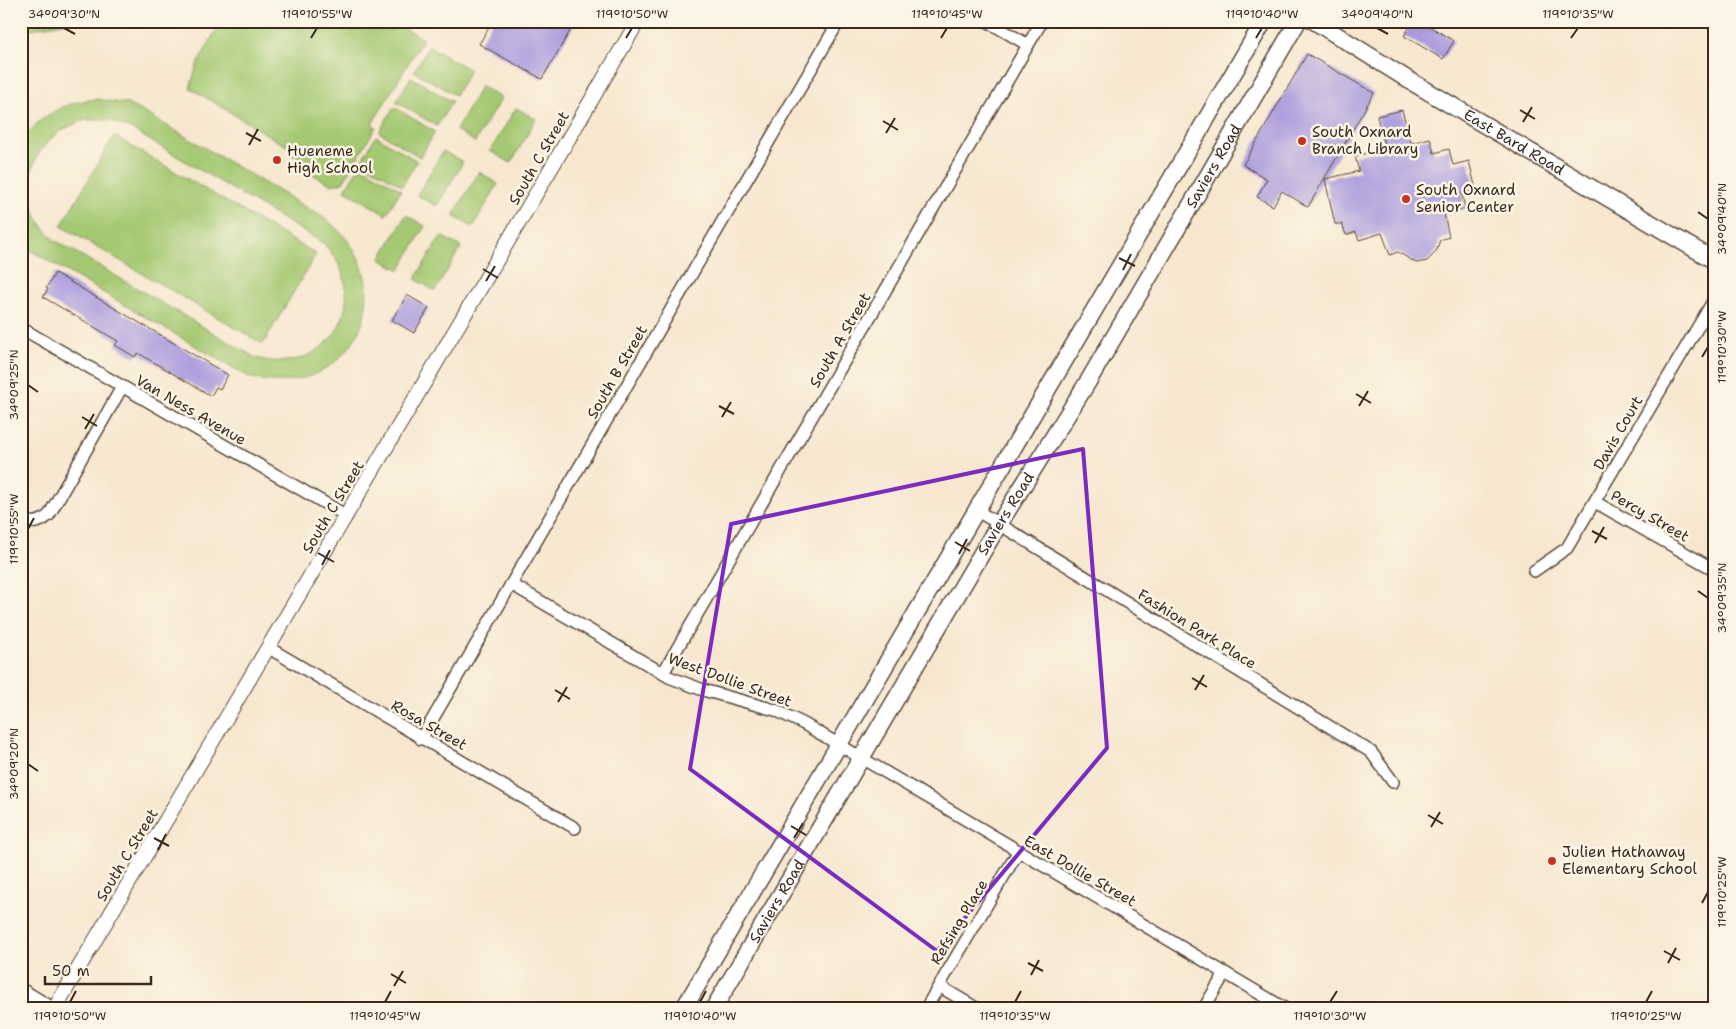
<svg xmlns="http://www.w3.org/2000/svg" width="1736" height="1029" viewBox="0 0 1736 1029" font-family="'Shantell Sans',sans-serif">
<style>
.green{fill:#a4c972;stroke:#707a48;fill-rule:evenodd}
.building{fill:#a999dd}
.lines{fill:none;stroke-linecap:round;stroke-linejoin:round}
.minor-casing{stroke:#574639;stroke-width:14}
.tertiary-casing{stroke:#574639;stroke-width:16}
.secondary-casing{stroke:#574639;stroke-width:19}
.minor{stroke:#fff;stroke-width:11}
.tertiary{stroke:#fff;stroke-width:14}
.secondary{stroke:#fff;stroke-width:16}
.marked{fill:none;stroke:#7b2cbf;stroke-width:4;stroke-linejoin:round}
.ticks{fill:none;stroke:#3b2a1e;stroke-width:2}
.poi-dot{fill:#c8321e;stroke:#fcf5e5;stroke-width:2}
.labels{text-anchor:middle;stroke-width:5;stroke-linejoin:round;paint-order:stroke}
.poi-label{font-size:15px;fill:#3b2a1e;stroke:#fcf5e5;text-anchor:start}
.street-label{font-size:15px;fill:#3b2a1e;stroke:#fcf5e5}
.neatline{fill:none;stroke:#3b2a1e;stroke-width:2}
.ticks-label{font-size:12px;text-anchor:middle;fill:#3b2a1e}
</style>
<rect width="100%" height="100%" fill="#fcf5e5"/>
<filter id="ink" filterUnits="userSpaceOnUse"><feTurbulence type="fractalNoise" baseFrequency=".02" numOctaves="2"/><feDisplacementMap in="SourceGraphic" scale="10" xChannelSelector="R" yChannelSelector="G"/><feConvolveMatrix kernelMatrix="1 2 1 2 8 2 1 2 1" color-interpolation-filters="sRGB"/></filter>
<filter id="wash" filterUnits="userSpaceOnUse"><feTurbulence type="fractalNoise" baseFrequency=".0096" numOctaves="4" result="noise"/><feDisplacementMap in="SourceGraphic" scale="20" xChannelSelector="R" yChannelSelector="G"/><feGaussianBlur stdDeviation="1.12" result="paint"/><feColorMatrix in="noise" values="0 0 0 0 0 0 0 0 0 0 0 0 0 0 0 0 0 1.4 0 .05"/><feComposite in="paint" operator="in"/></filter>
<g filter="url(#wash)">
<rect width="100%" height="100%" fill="#f7e7cf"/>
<g class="green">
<polygon points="21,21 73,21 21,31"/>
<polygon points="221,21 393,21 423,39 372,124 376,127 343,182 332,185 307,171 307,163 291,154 291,149 190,88 197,65"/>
<polygon points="429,46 470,70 455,95 414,71"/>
<polygon points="411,77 452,102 437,126 396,102"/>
<polygon points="481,86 501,98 475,142 456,130"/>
<path d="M97,99L127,104L142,111L324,218C412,281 353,406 249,377L21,245V142C40,115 64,102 97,99ZM86,120H109L131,129L323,243C377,297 330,379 256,358L53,239C11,196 28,136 86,120Z"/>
<polygon points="394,107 435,132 420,157 379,132"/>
<polygon points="516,108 536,119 511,163 490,151"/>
<polygon points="114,136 316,254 263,344 61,226"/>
<polygon points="376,136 417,161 402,186 361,161"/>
<polygon points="443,151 463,162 437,206 417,195"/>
<polygon points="360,165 401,190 386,215 345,190"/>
<polygon points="479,172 498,184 473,227 453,216"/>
<polygon points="406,215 425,226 400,270 380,259"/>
<polygon points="441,236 461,247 435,291 415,279"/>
</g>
<g id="blocks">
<g class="building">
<polygon points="493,21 576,21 542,79 479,44"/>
<polygon points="1413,21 1421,21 1454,41 1443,59 1404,36"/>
<polygon points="1307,54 1374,93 1308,207 1282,191 1273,206 1257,197 1267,179 1243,165"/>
<polygon points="1402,110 1411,143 1430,138 1434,153 1449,149 1453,165 1469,161 1476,190 1462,193 1465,209 1444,214 1449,237 1440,240 1436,252 1427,261 1416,263 1398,252 1390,255 1382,233 1359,240 1356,232 1346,235 1342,224 1335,224 1325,179 1359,171 1355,156 1385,149 1377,116"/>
<polygon points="55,273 228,375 220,389 216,387 211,396 138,353 135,357 115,345 118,341 43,297 48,289 46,288"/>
<polygon points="407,295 429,308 414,333 392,320"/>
</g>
</g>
</g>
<g filter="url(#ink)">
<use href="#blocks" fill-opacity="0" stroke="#574639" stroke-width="1"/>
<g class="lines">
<g class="minor-casing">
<g id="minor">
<polyline points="987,21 1028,45"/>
<polyline points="21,328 347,516"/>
<polyline points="1595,502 1715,570"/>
<polyline points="976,510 1371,752 1393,782"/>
<path d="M21,520C33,524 40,523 49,515L122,387"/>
<polyline points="1534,571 1567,548 1715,298"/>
<polyline points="511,584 669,677 703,690 775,710 804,724 1284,1008"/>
<polyline points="269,648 575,828"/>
<polyline points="663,673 1042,21"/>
<polyline points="421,739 839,21"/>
<polyline points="939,986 976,1008"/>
<polyline points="926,1008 1018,852"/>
<polyline points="1204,1008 1225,973"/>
</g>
</g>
<g class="tertiary-casing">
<polyline id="tertiary" points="55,1008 638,21"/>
</g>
<g class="secondary-casing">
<g id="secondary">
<path id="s1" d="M1314,21L1407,79L1715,261"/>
<polyline points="21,992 48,1008"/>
<polyline points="684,1008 1264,21"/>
<path id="s2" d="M714,1008L999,524L1089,380L1298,21"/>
</g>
</g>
<use href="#minor" class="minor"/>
<use href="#tertiary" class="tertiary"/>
<use href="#secondary" class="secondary"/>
</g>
</g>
<path class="marked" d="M1083,449L1107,748L937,951L690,769L731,524Z"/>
<path class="ticks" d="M64,28L75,34M1377,28L1388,34M311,38L317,28M626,38L632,28M941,38L947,28M1256,38L1262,28M1571,38L1578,28M1520,110L1535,119M883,121L898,130M1523,122L1532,107M246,133L261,141M886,133L895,118M249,145L258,129M1698,212L1708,219M1119,258L1135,266M483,269L498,278M1123,270L1131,254M486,281L495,266M1702,357L1708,347M28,385L38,392M1356,394L1371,403M719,406L734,414M1359,406L1368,391M82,417L97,426M722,417L731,402M85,429L94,414M28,529L34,518M1592,531L1607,539M955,542L970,551M1595,543L1604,527M318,553L334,562M959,554L967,539M322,565L330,550M1698,591L1708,598M1192,678L1207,687M555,690L570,699M1195,690L1204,675M558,702L567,687M28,764L38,771M1428,815L1443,824M791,826L806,835M1431,827L1440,812M154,838L169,846M794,838L803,823M158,850L166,834M1702,903L1708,892M1664,951L1680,960M1028,963L1043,971M1668,963L1676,948M391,974L406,983M1031,975L1039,960M394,986L403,971M70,1002L76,991M385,1002L391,991M700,1002L706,991M1015,1002L1021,991M1330,1002L1337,991M1646,1002L1652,991"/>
<g class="poi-dot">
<circle cx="1302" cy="141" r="5"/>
<circle cx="277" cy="160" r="5"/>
<circle cx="1406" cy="199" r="5"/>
<circle cx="1552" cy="861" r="5"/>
</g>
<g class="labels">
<g class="poi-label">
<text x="1312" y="137">South Oxnard<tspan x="1312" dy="17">Branch Library</tspan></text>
<text x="287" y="156">Hueneme<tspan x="287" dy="17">High School</tspan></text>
<text x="1416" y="195">South Oxnard<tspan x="1416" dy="17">Senior Center</tspan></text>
<text x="1562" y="857">Julien Hathaway<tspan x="1562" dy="17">Elementary School</tspan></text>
</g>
<g class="street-label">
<text dy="5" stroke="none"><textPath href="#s1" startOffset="234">East Bard Road</textPath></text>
<text transform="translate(539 158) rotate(-60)" y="5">South C Street</text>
<text dy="5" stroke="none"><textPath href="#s2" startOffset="979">Saviers Road</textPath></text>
<text transform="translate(840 340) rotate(-60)" y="5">South A Street</text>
<text transform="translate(617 372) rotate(-60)" y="5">South B Street</text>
<text transform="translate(191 410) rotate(30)" y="5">Van Ness Avenue</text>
<text transform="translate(1618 433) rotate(-60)" y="5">Davis Court</text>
<text transform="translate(333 507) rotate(-59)" y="5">South C Street</text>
<text dy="5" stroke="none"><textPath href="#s2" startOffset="574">Saviers Road</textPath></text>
<text transform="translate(1650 516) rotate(30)" y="5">Percy Street</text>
<text transform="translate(1197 629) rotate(32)" y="5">Fashion Park Place</text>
<text transform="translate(730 680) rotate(20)" y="5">West Dollie Street</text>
<text transform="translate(429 725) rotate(30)" y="5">Rosa Street</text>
<text transform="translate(127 855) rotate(-59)" y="5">South C Street</text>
<text transform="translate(1080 871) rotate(30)" y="5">East Dollie Street</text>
<text dy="5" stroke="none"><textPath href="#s2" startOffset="124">Saviers Road</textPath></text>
<text transform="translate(959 922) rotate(-59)" y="5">Refsing Place</text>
</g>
</g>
<rect width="1736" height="1029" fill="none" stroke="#fcf5e5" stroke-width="55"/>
<path d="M45 976v8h106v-8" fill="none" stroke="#3b2a1e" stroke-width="2.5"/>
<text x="52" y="976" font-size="15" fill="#3b2a1e" stroke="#fcf5e5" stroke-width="4" paint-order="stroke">50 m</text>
<rect x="28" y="28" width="1680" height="974" class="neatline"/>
<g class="ticks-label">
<text x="64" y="18">34°09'30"N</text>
<text x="317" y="18">119°10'55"W</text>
<text x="632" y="18">119°10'50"W</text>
<text x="947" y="18">119°10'45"W</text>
<text x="1262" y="18">119°10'40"W</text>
<text x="1377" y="18">34°09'40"N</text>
<text x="1578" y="18">119°10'35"W</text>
<text transform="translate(1722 219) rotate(-90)" y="4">34°09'40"N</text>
<text transform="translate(1722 347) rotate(-90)" y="4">119°10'30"W</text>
<text transform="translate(14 385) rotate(-90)" y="4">34°09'25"N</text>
<text transform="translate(14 529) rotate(-90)" y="4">119°10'55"W</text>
<text transform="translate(1722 598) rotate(-90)" y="4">34°09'35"N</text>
<text transform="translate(14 764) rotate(-90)" y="4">34°09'20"N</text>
<text transform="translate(1722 892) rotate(-90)" y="4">119°10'25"W</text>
<text x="70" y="1020">119°10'50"W</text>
<text x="385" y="1020">119°10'45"W</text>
<text x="700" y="1020">119°10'40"W</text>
<text x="1015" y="1020">119°10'35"W</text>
<text x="1330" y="1020">119°10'30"W</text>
<text x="1646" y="1020">119°10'25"W</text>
</g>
</svg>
